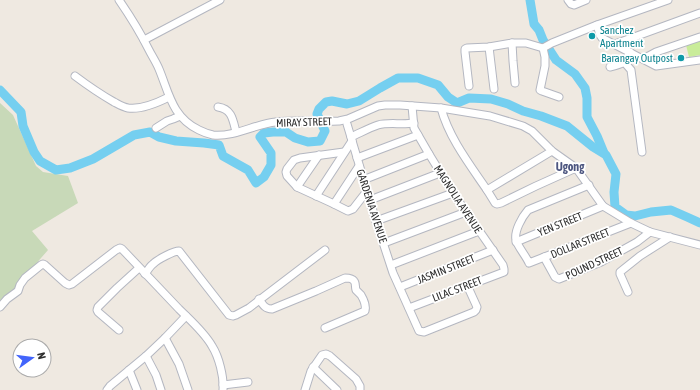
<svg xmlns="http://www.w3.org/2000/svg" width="700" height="390" viewBox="0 0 700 390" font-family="'Asap Condensed',sans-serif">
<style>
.cemetery{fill:#c8d9b8}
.pitch{fill:#c9ec9a}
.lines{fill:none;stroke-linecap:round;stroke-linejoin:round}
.river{stroke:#75cff0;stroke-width:9}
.minor-casing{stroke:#b4b7c1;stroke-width:9}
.minor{stroke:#fff;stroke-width:7}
.culture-dot{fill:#0f9aa8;stroke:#fff;stroke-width:1.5}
.labels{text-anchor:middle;stroke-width:3.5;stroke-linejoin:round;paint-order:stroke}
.culture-label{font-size:11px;fill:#0d838f;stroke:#fff;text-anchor:start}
.street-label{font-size:11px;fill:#2e2e2e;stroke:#fff}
.neighbourhood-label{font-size:12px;font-weight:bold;fill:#4d5680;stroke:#fff}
</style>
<rect width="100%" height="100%" fill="#efe9e1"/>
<polygon class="cemetery" points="0,103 13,115 36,166 43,172 68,176 78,203 32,231 48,250 0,305"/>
<polygon class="pitch" points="700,41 700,55 689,57 686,45"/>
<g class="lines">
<g class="river">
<polyline points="530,0 534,24 539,30 543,40 556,60 575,74 585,88 587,98 587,117 597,136 604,153"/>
<polyline points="0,90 21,112 23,126 34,152 40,161 56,170 70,168 93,159 134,135 150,132 159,137 176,141 204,143 219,145 223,156 248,170 256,183 264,177 271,165 271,153 260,137 264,133 273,132 286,132 295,138 308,142 320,141 325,131 317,114 319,109 326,102 332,101 347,104 359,101 380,88 398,78 418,78 438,85 448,97 457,103 469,98 491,99 508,104 523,111 541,116 567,126 593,147 606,155 616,174 614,192 615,207 626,215 635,216 651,212 671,210 687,217 700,223"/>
</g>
<g class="minor-casing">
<g id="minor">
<path d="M119,0C130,16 140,32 149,50C152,56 156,62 159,69C169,93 172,117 199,130C203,132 208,134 213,135C235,137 255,124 276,122C297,120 318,122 339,121L348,119L378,106L385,105H400L441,108L490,116L523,126L532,131L552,151L576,168L603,206L631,223L650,232L700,245"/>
<polyline points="568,0 571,4 574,5 586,0"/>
<polyline points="597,25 600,35 602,38 656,66 700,60"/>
<polyline points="144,40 220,0"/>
<polyline points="512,43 513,61 515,83"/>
<polyline points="615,44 700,13"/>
<polyline points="489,47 494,89"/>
<polyline points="643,59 656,52 700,37"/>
<polyline points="624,62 631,70 642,152"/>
<path d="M610,67C623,64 624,64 630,52"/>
<path d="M75,76C87,85 100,94 114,102C118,104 123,107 128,108C141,110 157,103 169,97"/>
<polyline points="469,86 465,52 465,49 467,48 489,47 512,43 526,43 543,48"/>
<polyline points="559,97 542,91 540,90 545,66 545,57 543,48 552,43 597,25 668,0"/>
<path d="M218,107C232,109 233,120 236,132"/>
<path d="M441,108C449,138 470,165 487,190L552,151"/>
<polyline points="347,124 376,221 393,273 419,331 424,332 474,312 476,310 477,307 467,285"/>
<polyline points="156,128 167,121 173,119 180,116"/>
<path d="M351,137C360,133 369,128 378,125C388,122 402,125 414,123"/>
<polyline points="344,152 300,158 294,160 287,169 286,172 287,176 297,187 334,204 348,211 353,209 367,191"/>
<polyline points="357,158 418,135"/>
<polyline points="363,180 429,154"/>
<path d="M589,185L528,210C522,217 514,231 516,240C518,247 526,256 529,263L631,223"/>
<polyline points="297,187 319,155"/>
<polyline points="487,190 495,203 497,204 501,203 536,186 576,168"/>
<polyline points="316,196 352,141"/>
<polyline points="370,200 440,173"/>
<polyline points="334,204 359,166"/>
<polyline points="376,221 453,193"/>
<polyline points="516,242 603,206"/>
<polyline points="384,243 466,212"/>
<polyline points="544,257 555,277 559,279 601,262 637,242 650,232"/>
<polyline points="391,265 479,231"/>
<path d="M145,274C148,270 150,266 153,264C158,259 174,251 179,251L229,315L233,316L236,315L249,308L325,250"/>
<polyline points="400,287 493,250"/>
<polyline points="628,292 620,274 620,272 640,256 670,237"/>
<path d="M259,299C263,305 265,309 272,309L316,291L345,278C348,278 352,278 354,281C356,283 355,287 356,290C358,292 360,294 361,295C364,300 366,307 365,311L325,328"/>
<path d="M0,307L7,299L18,291L20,285L25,278L41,265L43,264L45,265L65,283L69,285L72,284L116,250L120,248L122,249C141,269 160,289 179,309C190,320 204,332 212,346C219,357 224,377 223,390"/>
<polyline points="409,308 504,272 504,269 503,265 453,193 429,154 414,128 412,106"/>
<polyline points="119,330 98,312 97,310 98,307 117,288 139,268"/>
<polyline points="165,338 179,364 188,390"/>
<polyline points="146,356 156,375 161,390"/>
<polyline points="313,367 337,390"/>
<polyline points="129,370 137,390"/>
<polyline points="223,385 248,382"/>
<polyline points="107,390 110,386 146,356 165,338 186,316"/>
<polyline points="305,390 311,371 322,355 326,354 330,356 356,379 360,386 360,390"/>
</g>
</g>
<use href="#minor" class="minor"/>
</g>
<g class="culture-dot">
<circle cx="592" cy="36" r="4"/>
<circle cx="681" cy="58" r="4"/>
</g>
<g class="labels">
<g class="culture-label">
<text x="600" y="34">Sanchez<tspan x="600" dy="13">Apartment</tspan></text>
<text x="673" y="62" text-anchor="end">Barangay Outpost</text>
</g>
<g class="street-label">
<text transform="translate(304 122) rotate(-2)" y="4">MIRAY STREET</text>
<text transform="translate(458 199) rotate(57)" y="4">MAGNOLIA AVENUE</text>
<text transform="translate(372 206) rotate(72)" y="4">GARDENIA AVENUE</text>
<text transform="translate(560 224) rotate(-22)" y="4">YEN STREET</text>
<text transform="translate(580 243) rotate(-22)" y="4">DOLLAR STREET</text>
<text transform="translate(594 263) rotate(-25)" y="4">POUND STREET</text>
<text transform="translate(446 269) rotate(-22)" y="4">JASMIN STREET</text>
<text transform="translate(457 289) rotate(-21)" y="4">LILAC STREET</text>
</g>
<g class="neighbourhood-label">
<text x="570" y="171">Ugong</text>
</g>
</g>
<g transform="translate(32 358) rotate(76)"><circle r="19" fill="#ffffff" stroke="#ababab"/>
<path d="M0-3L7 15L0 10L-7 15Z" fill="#4264fb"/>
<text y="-6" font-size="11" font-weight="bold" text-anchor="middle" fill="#2e2e2e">N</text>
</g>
</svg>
